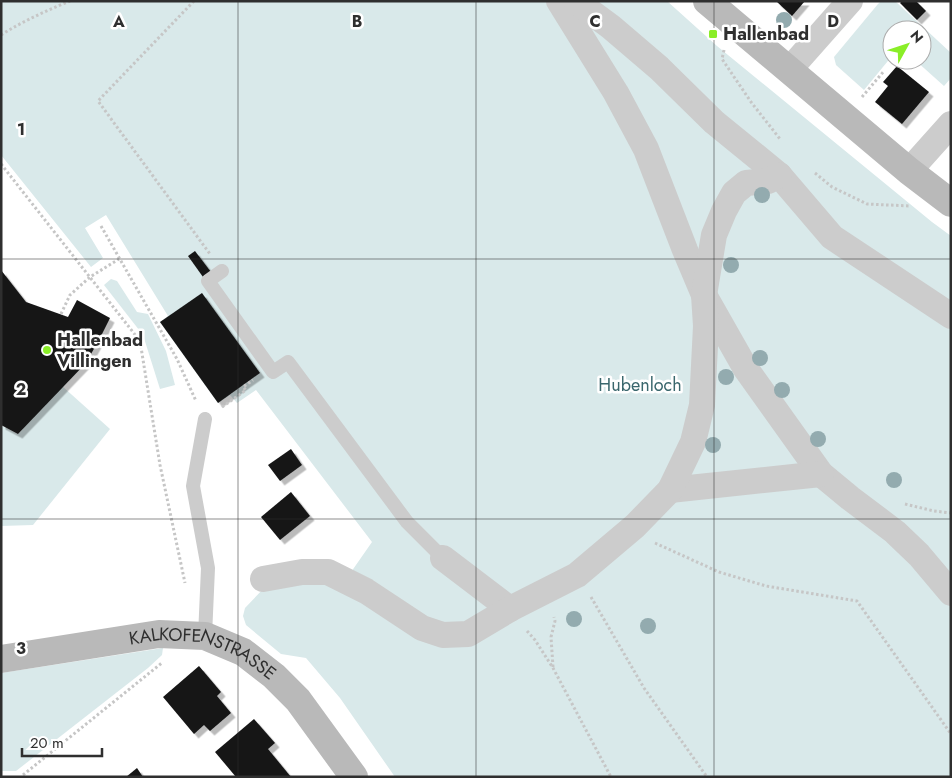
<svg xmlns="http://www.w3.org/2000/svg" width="952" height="778" viewBox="0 0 952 778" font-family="Jost,sans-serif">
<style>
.green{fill:#d9e9ea}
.building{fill:#161616;filter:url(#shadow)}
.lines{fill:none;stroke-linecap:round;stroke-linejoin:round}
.path{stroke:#c6c6c6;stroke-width:3;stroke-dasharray:2.5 2.5;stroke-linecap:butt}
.lane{stroke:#ccc;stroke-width:14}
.street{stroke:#ccc;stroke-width:26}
.secondary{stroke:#b9b9b9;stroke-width:28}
.tree{fill:#93abaf}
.grid{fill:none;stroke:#2f2f2f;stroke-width:1;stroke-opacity:0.55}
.poi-dot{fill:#8aee28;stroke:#fff;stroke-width:2}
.labels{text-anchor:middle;stroke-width:5;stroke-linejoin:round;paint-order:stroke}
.poi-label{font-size:18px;font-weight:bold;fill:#2f2f2f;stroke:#fff;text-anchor:start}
.park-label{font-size:18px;fill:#3a676d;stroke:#fff}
.street-label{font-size:18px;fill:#2f2f2f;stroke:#fff}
.grid-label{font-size:16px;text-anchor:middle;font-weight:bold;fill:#2f2f2f;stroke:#fff;stroke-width:5;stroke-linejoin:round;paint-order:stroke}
</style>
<defs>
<filter id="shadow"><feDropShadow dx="4.5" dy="4.5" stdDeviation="0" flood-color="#0004"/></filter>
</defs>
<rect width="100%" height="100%" fill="#fff"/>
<g class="green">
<polygon points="1,1 667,1 717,46 932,222 951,236 951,777 395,777 340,698 306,658 281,654 246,625 243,616 245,608 265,587 349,575 372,542 256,390 237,403 230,395 218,403 160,322 168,316 106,215 85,228 103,258 91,267 1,155"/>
<polygon points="881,1 895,1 951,53 951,78 944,86 915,60 922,60 922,30 892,30 892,56 864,90 836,65 834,57 878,4"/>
<polygon points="111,279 117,281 137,312 148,314 166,351 175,385 160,389 143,335 104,285"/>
<polygon points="62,386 110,429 33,525 1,526 1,425 18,434"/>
<polygon points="163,648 162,655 148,668 16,771 1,771 1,673"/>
</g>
<g class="building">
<polygon points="776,1 805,1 792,16"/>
<polygon points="902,1 916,1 926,11 917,20 900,3"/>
<polygon points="897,66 929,92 902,124 875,102 888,86 883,82"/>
<polygon points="195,251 211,272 203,277 188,256"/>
<polygon points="1,270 26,302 68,317 77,300 110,318 100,338 86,363 18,434 1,425"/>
<polygon points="202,293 260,373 218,403 160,322"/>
<polygon points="291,449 302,465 280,481 268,465"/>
<polygon points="291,492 310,516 280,540 261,517"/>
<polygon points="199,666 221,692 217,696 231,713 210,731 204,725 194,734 163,697"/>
<polygon points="254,719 275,743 268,749 291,777 236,777 215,752"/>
<polygon points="137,768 143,777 126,777"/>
</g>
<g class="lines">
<g class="path">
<polyline points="194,1 98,101 210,254"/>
<path d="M1,35C23,21 46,11 70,1"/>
<polyline points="724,50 722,59 751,102 780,139"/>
<polyline points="862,97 884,71"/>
<polyline points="1,164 140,341 160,465 185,583"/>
<polyline points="815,173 832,187 867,204 910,206"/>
<polyline points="101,226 177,359 196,401"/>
<polyline points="61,314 70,295 90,277 119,259"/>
<polyline points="222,407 246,390 243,387 253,380"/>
<polyline points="905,504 934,511 951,513"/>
<polyline points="655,543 719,572 766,586 857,601 951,734"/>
<polyline points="591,597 644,688 707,777"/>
<polyline points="527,631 535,640 553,668 611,777"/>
<polyline points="553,667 551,637 555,621 554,617"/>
<polyline points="23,775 163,662"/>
</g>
<g class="lane">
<polyline points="222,271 208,281 273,372 288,362 407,522 443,558"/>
<polyline points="205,419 193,486 208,568 205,636"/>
</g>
<g class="street">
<polyline points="559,1 616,93 646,149 685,250 704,295 746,369 821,474 850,498 895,532 919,555 951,593"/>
<polyline points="576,1 611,27 659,68 714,122 779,175 832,237 951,316"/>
<polyline points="789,70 850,1"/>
<polyline points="909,171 951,124"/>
<polyline points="670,490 821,474"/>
<polyline points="443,558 510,609"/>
<polyline points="263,579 302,572 328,572 366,591 422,628 443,635 468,634 510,609 577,575 635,526 670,490 693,442 702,405 706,326 704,295 714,235 724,211 734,193 746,183 768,181 779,175"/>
</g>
<g class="secondary">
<polyline points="707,1 909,171 951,203"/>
<path id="s1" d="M1,659L159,634L205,636L243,652L274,676L298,700L354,777"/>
</g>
</g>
<g class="tree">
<circle cx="784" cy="20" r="8"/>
<circle cx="762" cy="195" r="8"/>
<circle cx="731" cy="265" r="8"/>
<circle cx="760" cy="358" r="8"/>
<circle cx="726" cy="377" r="8"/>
<circle cx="782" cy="390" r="8"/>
<circle cx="818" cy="439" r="8"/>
<circle cx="713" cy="445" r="8"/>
<circle cx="894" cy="480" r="8"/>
<circle cx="574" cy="619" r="8"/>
<circle cx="648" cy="626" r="8"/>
</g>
<path class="grid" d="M238,1V777M476,1V777M714,1V777M1,259H951M1,519H951"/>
<g class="poi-dot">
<rect x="708" y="29" width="10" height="10" rx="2.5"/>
<circle cx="47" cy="350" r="5"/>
</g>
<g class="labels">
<g class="poi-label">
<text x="723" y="40">Hallenbad</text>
<text x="57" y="346">Hallenbad<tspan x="57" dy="21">Villingen</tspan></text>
</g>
<g class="park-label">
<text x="640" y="391">Hubenloch</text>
</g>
<g class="street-label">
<text dy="6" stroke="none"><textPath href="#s1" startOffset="208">KALKOFENSTRASSE</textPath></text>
</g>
</g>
<g class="grid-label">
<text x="119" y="27">A</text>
<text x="357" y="27">B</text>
<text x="595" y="27">C</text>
<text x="833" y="27">D</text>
<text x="21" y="135">1</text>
<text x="21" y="395">2</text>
<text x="21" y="654">3</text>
</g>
<rect width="952" height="778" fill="none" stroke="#2f2f2f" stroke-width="5"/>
<g transform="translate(907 45) rotate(50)"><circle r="24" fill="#ffffff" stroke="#acacac"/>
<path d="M0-4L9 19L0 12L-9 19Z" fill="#8aee28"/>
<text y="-8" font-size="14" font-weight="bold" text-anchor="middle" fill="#2f2f2f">N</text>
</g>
<path d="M22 748v8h80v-8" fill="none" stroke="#2f2f2f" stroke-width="2.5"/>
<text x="30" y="748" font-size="15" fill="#2f2f2f" stroke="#ffffff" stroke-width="4" paint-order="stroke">20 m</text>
</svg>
